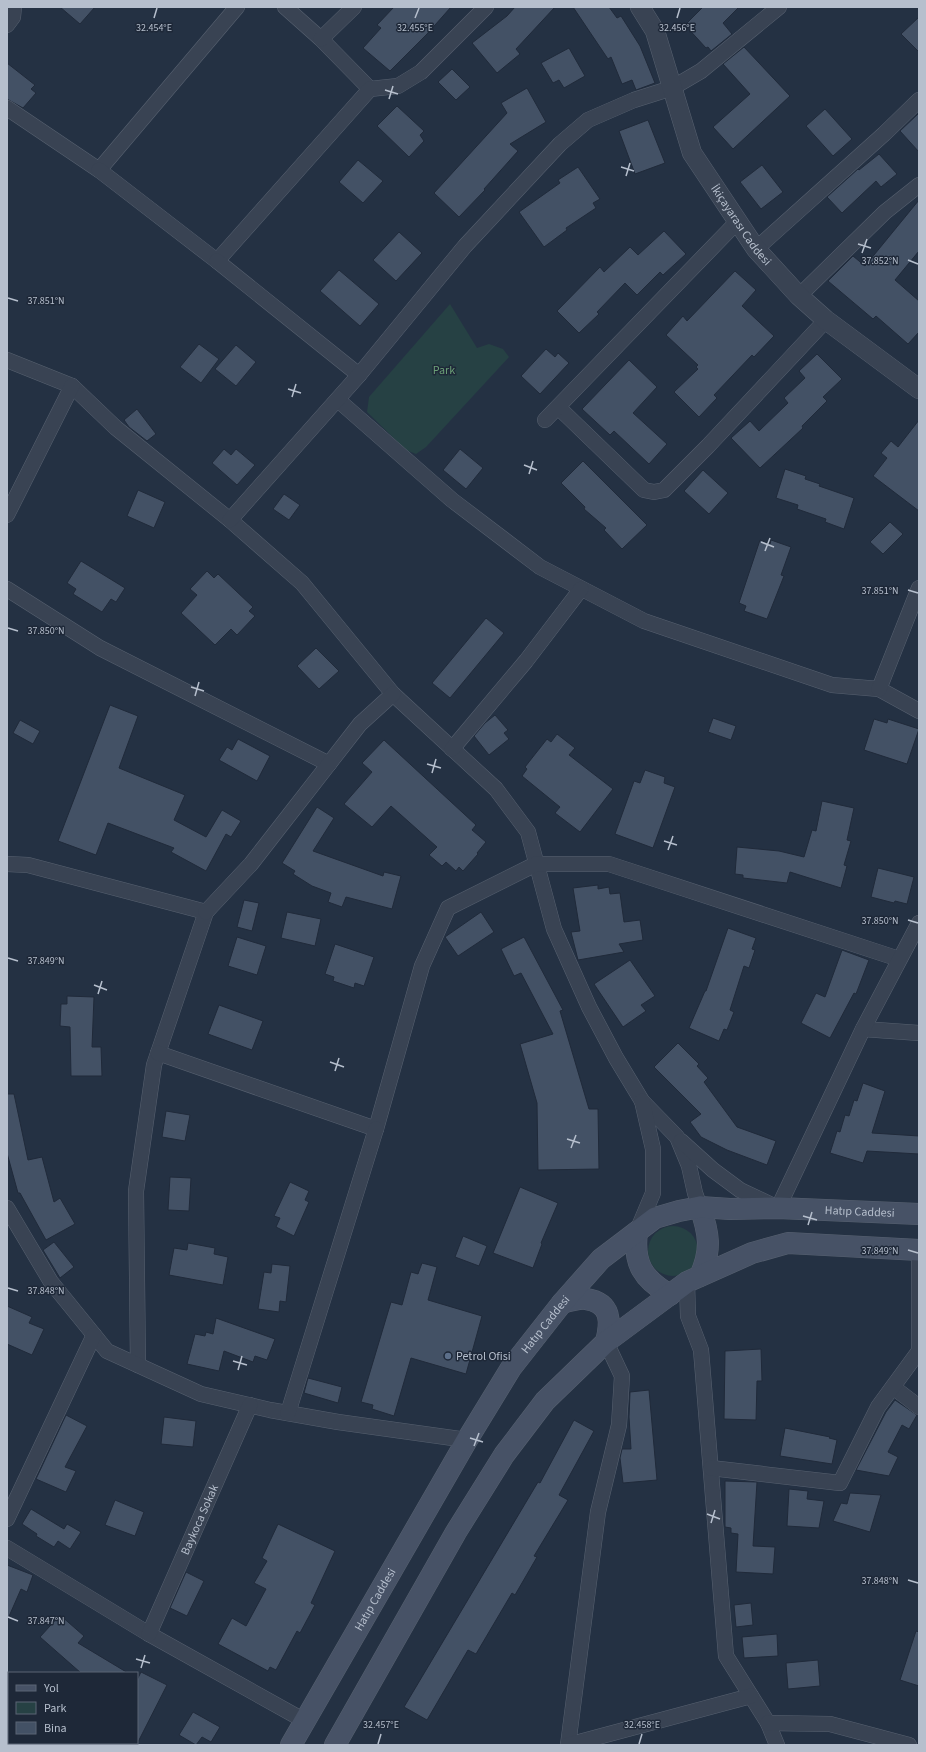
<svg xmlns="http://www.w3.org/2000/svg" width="926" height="1752" viewBox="0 0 926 1752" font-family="'Source Sans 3',sans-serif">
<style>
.green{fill:#264144}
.building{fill:#435165;stroke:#202a3a}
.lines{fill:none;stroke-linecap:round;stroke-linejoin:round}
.minor-casing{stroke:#576170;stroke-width:16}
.tertiary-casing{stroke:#576170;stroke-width:20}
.secondary-casing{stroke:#576170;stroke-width:22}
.minor{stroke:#394353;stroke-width:15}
.tertiary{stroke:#394353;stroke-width:19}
.secondary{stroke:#475266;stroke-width:21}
.ticks{fill:none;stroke:#b6bfcd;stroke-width:1.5}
.service-dot{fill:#5c6f8a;stroke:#1e2838;stroke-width:1.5}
.labels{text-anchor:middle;stroke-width:3;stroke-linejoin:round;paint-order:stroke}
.street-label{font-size:12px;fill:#b6bfcd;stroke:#1e2838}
.park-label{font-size:12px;fill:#6b9f77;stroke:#1e2838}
.poi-label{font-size:12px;fill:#b6bfcd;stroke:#1e2838;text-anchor:start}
.ticks-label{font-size:10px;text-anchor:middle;fill:#b6bfcd;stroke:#1e2838;stroke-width:3;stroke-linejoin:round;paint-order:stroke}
</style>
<rect width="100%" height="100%" fill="#243143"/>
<g class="green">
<polygon points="450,304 477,348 489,344 503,349 509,357 426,447 416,454 406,450 367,412 369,397"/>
<circle cx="673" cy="1251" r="25"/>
</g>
<g class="building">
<polygon points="60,7 95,7 80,24"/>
<polygon points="394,7 451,7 427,34 390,71 363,48 381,28 377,25"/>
<polygon points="515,7 555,7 516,49 520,54 497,73 472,43 507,16"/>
<polygon points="573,7 609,7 617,18 621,16 640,46 655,83 636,90 632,80 622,84 611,57 608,59"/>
<polygon points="703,7 739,7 723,23 732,34 711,51 708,47 706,48 685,25"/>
<polygon points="919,17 919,52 901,34"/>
<polygon points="744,47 790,96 733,149 713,127 750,94 723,64"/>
<polygon points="569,48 585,76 564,88 559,80 553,83 541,63"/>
<polygon points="7,63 35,85 31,89 36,93 23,108 7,99"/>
<polygon points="452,69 470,87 456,100 438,82"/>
<polygon points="527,88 546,122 510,144 518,151 484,189 485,190 459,217 434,193 507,113 501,103"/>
<polygon points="397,106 424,131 420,135 424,141 409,157 377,126"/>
<polygon points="825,109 852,139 833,156 806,126"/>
<polygon points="919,113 919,152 900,131"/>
<polygon points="648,120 665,163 635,174 619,131"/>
<polygon points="879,154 897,174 881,187 876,181 842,213 827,197 858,169 859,170"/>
<polygon points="358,160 383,181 363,203 339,182"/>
<polygon points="762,165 783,192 761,209 740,182"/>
<polygon points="578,167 600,199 593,203 596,208 566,228 567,230 544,247 519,212 560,183 558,180"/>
<polygon points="919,200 919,251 895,280 919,301 919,332 908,344 876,316 873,319 828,281 853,256 865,266"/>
<polygon points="664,231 686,254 663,275 660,272 637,295 625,283 597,312 599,314 579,333 557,311 600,267 604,272 630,247 638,255"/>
<polygon points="399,232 422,253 396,281 373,260"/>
<polygon points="339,270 379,304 360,326 320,291"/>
<polygon points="735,271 756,290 742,306 774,336 754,357 752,355 714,395 717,398 699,417 674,392 698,369 696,367 698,365 666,335 683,316 687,321"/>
<polygon points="199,344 219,359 201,383 180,367"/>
<polygon points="236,345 256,362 236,386 215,369"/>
<polygon points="546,349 555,357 558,353 569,363 540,394 521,376"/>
<polygon points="817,354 842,379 823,397 827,401 802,426 803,428 760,468 731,438 750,421 759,431 788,403 784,398 805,378 799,371"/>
<polygon points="629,360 657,387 633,413 667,444 649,464 614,431 610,435 582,409"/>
<polygon points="137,409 156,434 147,441 129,427 124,420"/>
<polygon points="919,420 919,511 873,476 887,458 881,453 891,441 898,447"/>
<polygon points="224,449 231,455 236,449 255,465 237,485 212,463"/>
<polygon points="460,449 483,468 466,489 443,470"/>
<polygon points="583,461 647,525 622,549 604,530 606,528 584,509 585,507 561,483"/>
<polygon points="785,469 806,476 805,479 820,484 819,486 854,498 844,529 825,522 826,519 797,509 798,505 776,498"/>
<polygon points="703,470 728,493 709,514 684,491"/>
<polygon points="138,490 165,502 154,528 127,516"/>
<polygon points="284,494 300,505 289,520 273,509"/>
<polygon points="890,522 903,534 883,554 870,542"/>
<polygon points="760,540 770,544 771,540 791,547 781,575 784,576 767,619 744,611 746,606 739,603"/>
<polygon points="81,561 125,588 116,602 111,599 102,612 73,594 76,589 67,583"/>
<polygon points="207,571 214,578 218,574 253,607 249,611 255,616 237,635 231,629 215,645 181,613 197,595 190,589"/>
<polygon points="486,618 504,633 450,698 432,683"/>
<polygon points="316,648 339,671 319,689 297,666"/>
<polygon points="110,705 138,716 119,768 185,795 174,820 206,837 222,810 241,821 231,837 226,834 206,871 171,852 174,848 108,823 96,855 58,841"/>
<polygon points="495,715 508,730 504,733 509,739 489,755 474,736 485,723"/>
<polygon points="713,718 736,726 731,740 708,732"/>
<polygon points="874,719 887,723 888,719 919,729 907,764 864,750"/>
<polygon points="20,720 40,731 33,744 13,733"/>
<polygon points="557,734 575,748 569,755 613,789 580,832 555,813 560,807 522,776 527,769 525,767 547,739 551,742"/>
<polygon points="238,739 270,756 257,781 219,760 227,747 232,750"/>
<polygon points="384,740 476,825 472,830 486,842 477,853 478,854 463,871 459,867 456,871 446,862 442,866 429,855 437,847 391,806 372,827 344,804 372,772 362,763"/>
<polygon points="645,770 665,777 664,783 675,787 653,848 615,834 634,781 640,783"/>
<polygon points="822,801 854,808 847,840 851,841 844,865 847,866 841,888 790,872 787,883 743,878 743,875 735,874 737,847 779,851 804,857 812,830 816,831"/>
<polygon points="317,807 334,818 313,851 383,876 384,872 401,876 392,909 346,897 342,907 328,902 331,893 312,886 293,874 295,871 282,863"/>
<polygon points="878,868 914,877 907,904 895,901 894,903 871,897"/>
<polygon points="598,885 598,889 609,887 610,894 620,893 624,922 640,920 643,940 619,944 624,952 578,960 571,932 580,931 573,888"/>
<polygon points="244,900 259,903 252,931 237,927"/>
<polygon points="287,912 321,919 315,946 281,938"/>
<polygon points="481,912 494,932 458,956 445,937"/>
<polygon points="728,928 756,938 752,949 755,950 749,968 744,966 730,1010 734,1012 727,1030 724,1029 719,1041 689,1028 705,991 706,991"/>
<polygon points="237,937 266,946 257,975 228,966"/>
<polygon points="524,937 563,1010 560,1011 589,1109 598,1109 599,1169 538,1170 537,1103 520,1044 553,1034 521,973 514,976 501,949"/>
<polygon points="335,944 374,957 364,986 355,983 354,988 333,981 334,977 325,974"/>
<polygon points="842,950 869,960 856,994 854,993 830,1038 801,1023 816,993 825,997"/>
<polygon points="630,960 655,996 641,1005 646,1011 623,1027 594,984"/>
<polygon points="67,996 94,997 92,1047 101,1047 102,1076 71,1076 70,1027 60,1026 61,1004 67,1004"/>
<polygon points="219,1005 263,1021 252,1050 208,1034"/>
<polygon points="678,1043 699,1064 697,1066 708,1078 704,1082 737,1127 776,1141 767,1165 727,1150 701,1137 690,1122 701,1114 654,1067"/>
<polygon points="863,1083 885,1091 872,1133 919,1136 919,1154 867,1151 863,1163 830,1153 837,1131 840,1132 845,1115 849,1116 854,1100 857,1101"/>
<polygon points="7,1094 14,1094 28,1160 42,1157 54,1202 60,1198 75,1224 46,1240 20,1193 18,1193 7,1153"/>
<polygon points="166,1111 190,1115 185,1141 162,1137"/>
<polygon points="170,1177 191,1178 189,1211 168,1210"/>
<polygon points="290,1182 309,1191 305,1200 309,1202 294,1236 276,1227 280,1218 274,1216"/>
<polygon points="520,1187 558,1203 541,1243 542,1244 533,1268 493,1253"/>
<polygon points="463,1236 487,1246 479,1266 455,1257"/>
<polygon points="54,1242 74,1267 60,1278 43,1250"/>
<polygon points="188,1243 215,1248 214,1254 228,1257 223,1285 169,1275 174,1248 187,1250"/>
<polygon points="422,1263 437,1267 428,1300 482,1316 466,1374 411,1358 394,1416 372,1409 373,1405 361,1402 391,1302 402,1305 411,1272 418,1274"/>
<polygon points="272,1264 290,1266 286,1302 280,1301 279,1312 258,1309 264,1272 271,1273"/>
<polygon points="7,1306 32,1317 29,1323 44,1329 32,1355 7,1344"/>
<polygon points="216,1318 275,1339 267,1360 255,1356 253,1362 224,1351 219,1371 187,1364 195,1334 205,1336 206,1332 213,1334"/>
<polygon points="761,1349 762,1381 757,1381 756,1420 724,1419 725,1351"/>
<polygon points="308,1378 342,1387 338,1403 304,1393"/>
<polygon points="649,1390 657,1480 623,1483 620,1458 622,1449 631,1449 629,1417 630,1392"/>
<polygon points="895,1400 917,1415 909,1429 902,1425 888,1452 898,1457 889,1476 856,1470 886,1412"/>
<polygon points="66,1415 87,1426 65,1467 76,1471 66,1492 36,1479"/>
<polygon points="164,1417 196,1421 193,1447 161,1444"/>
<polygon points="574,1420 594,1431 559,1495 568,1500 534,1556 537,1557 515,1595 512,1593 476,1654 468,1650 427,1720 404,1707 538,1482 540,1483"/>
<polygon points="785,1428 830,1437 829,1438 837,1440 832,1464 780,1456"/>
<polygon points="725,1481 757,1482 753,1546 775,1547 773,1574 736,1572 738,1534 731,1533 731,1528 725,1527"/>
<polygon points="789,1489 808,1491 807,1499 824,1501 819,1528 787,1526"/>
<polygon points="850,1493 881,1495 870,1532 833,1521 841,1503 847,1504"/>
<polygon points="115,1500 144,1512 135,1536 105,1525"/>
<polygon points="31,1509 64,1529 67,1524 81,1532 70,1549 58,1541 54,1547 36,1536 37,1534 22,1524"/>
<polygon points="278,1524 335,1551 311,1603 315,1605 300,1633 297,1631 276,1670 270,1667 268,1671 218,1644 232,1618 246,1626 266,1589 254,1583 267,1561 262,1558"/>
<polygon points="7,1565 33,1575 27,1592 21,1589 7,1621"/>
<polygon points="186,1572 204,1581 187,1616 170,1608"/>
<polygon points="751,1603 753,1625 736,1627 734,1605"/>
<polygon points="60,1615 84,1636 78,1643 128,1673 81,1673 40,1637"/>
<polygon points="916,1631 919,1632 919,1686 900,1680"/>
<polygon points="777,1634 778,1656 744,1658 742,1637"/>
<polygon points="818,1660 820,1686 788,1689 786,1663"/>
<polygon points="141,1672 167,1685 137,1744 137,1680"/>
<polygon points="193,1712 220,1727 211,1742 202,1737 196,1745 179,1735"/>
</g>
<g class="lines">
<g class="minor-casing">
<g id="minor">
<polyline points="285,7 321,39 370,89"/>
<polyline points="7,25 13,17 14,7"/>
<polyline points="321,39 354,7"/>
<polyline points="7,108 99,170 237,7"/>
<polyline points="99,170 217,261 370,89 398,86 421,72 486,7"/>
<polyline points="756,249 884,134 919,100"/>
<polyline points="217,261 359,375"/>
<polyline points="799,296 885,212 919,185"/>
<polyline points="7,360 72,386 116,428 230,520 302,583 393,694 496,789 528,832 554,929 589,1007 616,1058 642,1101 677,1137 689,1166 695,1193 700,1207"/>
<polyline points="338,400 452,500 540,567 644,621 832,685 879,689 919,711"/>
<polyline points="558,407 644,490 654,492 664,490 708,446 826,320"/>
<polyline points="545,420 737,222"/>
<polyline points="7,515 72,386"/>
<polyline points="230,520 359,375 465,246 560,144 588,120 634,100 672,88 701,71 779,7"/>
<polyline points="7,589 100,648 329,764"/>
<polyline points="879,689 919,588"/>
<polyline points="452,749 526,661 581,589"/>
<polyline points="7,864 28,865 206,912 154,1065 136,1191 138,1365"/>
<polyline points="206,912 251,864 360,724 393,694"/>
<polyline points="863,1029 919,1033"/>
<polyline points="158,1053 376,1129 422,966 448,908 536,864 609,864 899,959"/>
<polyline points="681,1141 713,1170 740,1190 778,1208 863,1029 919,923"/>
<polyline points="7,1208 51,1282 107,1351 201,1394 270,1410 338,1422 467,1440"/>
<polyline points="637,1231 653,1193 653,1149 642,1101"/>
<polyline points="687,1282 688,1316 701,1350 726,1656 768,1723 777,1745"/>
<polyline points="893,1387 919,1407"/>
<polyline points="288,1413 376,1129"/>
<polyline points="711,1468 840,1483 878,1407 919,1351 919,1250"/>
<polyline points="7,1519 94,1335"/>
<polyline points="7,1548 149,1634 305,1721"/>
<path id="s1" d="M149,1634L250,1405"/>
<polyline points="768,1723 830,1724 909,1745"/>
<polyline points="568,1745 598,1512 619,1425 622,1376 606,1342"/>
<polyline points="568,1745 751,1696"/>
</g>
</g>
<g class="tertiary-casing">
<g id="tertiary">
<path id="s2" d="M640,7L655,31L692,153L756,249L799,296L826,320L919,389"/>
</g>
</g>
<g class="secondary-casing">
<g id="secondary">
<path d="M700,1207C709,1233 712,1250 700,1276"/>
<path d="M637,1232C633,1264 643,1279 670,1295"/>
<path d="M562,1303C569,1301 579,1298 586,1299C612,1303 611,1322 606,1342"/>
<path id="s3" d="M291,1745L467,1440L511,1368L562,1303L601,1259L655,1218L679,1211L700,1207L730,1209L778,1208L919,1214"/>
<polyline points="335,1745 456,1532 504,1455 545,1401 606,1342 687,1282 752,1253 788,1243 919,1250"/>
</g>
</g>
<use href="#minor" class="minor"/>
<use href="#tertiary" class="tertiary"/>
<use href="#secondary" class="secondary"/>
</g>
<path class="ticks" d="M154,18L157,8M415,18L419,8M677,18L680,8M385,90L398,94M389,99L393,86M621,167L634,171M626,176L630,163M858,244L871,248M862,253L867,239M908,260L918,264M8,298L18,301M288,389L301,393M292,397L296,384M524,465L537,470M529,474L533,461M761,542L774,547M765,551L770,538M908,590L918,593M8,628L18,631M191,687L204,691M195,696L199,682M427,764L441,768M432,773L436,759M664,841L677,845M668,850L673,836M908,920L918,923M8,958L18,961M94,985L107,990M98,994L102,981M330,1062L344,1067M335,1071L339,1058M567,1139L580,1143M571,1148L576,1135M803,1216L817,1220M808,1225L812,1212M908,1250L918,1253M8,1288L18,1291M233,1361L247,1365M238,1370L242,1356M470,1438L483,1442M474,1446L479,1433M707,1514L720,1519M711,1523L715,1510M908,1580L918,1583M8,1617L18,1621M136,1659L150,1663M141,1668L145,1655M378,1744L381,1734M639,1744L642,1734"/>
<circle class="service-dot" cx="448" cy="1356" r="4"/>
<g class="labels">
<g class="street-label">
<text dy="4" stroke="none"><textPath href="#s2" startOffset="243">İkiçayarası Caddesi</textPath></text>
<text dy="4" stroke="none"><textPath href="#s3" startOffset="852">Hatıp Caddesi</textPath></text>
<text dy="4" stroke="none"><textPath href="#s3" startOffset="492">Hatıp Caddesi</textPath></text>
<text dy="4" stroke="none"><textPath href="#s1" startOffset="125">Baykoca Sokak</textPath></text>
<text dy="4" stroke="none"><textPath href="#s3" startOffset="168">Hatıp Caddesi</textPath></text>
</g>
<g class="park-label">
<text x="444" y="374">Park</text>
</g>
<g class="poi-label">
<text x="456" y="1360">Petrol Ofisi</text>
</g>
</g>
<g class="ticks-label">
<text x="154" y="31">32.454°E</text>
<text x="415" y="31">32.455°E</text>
<text x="677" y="31">32.456°E</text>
<text x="880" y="264">37.852°N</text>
<text x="46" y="304">37.851°N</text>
<text x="880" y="594">37.851°N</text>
<text x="46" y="634">37.850°N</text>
<text x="880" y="924">37.850°N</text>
<text x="46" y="964">37.849°N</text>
<text x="880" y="1254">37.849°N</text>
<text x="46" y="1294">37.848°N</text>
<text x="880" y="1584">37.848°N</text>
<text x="46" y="1624">37.847°N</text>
<text x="381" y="1728">32.457°E</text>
<text x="642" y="1728">32.458°E</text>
</g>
<rect width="926" height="1752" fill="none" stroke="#b6bfcd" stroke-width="16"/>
<rect x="8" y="1672" width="130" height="72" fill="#1e2838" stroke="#5b6474"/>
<rect x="16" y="1685" width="20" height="6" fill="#475266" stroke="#5b6474"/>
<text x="44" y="1692" font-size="12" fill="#b6bfcd">Yol</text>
<rect x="16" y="1702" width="20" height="12" fill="#264144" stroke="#5b6474"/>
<text x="44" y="1712" font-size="12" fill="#b6bfcd">Park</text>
<rect x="16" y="1722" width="20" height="12" fill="#435165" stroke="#5b6474"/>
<text x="44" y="1732" font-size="12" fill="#b6bfcd">Bina</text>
</svg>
